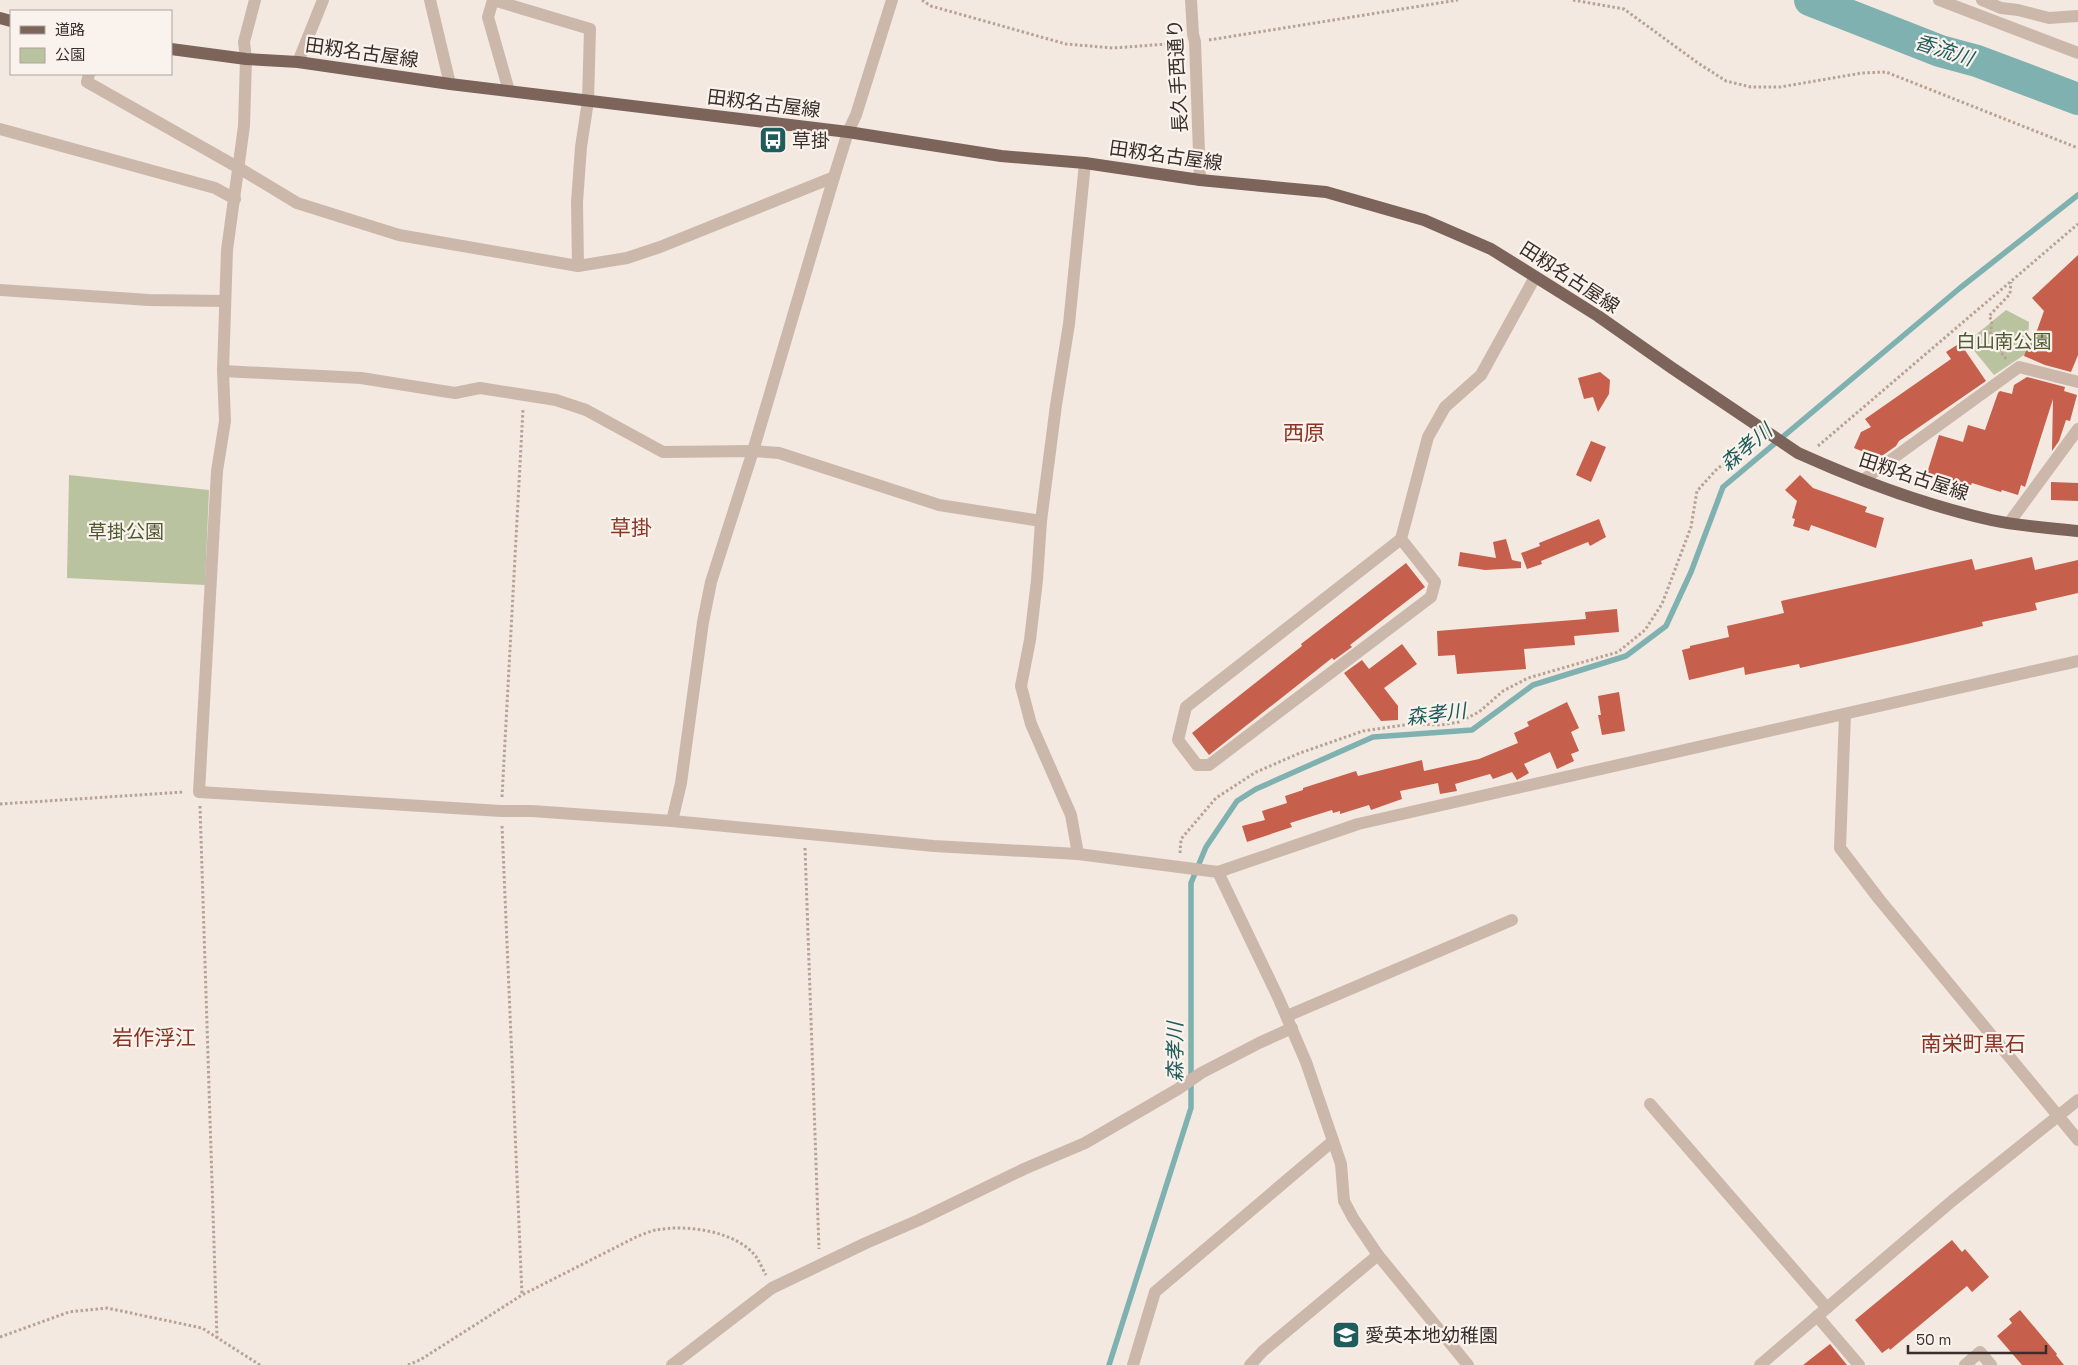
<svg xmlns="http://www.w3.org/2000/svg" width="2078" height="1365" viewBox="0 0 2078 1365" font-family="'Space Grotesk','Noto Sans JP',sans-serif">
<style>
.green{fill:#bac39f}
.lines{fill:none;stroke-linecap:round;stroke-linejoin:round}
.stream{stroke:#7eb1af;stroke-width:5.5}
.river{stroke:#7eb1af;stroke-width:32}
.building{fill:#c65f4b}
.path{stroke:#b8a295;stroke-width:3;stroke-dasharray:2.5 2.5;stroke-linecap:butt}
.minor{stroke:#ccb8ab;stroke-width:12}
.major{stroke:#7c645b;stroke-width:12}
.labels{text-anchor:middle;stroke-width:4.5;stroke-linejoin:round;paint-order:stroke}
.street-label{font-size:19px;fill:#3a2e2a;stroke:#faf3ed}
.poi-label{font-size:19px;fill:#3a2e2a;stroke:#faf3ed;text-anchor:start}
.park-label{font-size:19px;fill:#4c582e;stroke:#faf3ed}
.water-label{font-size:20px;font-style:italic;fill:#1f5c5b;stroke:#faf3ed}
.quarter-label{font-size:21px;fill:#893323;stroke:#faf3ed}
</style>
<rect width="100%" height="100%" fill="#f3e9e0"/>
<g class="green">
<polygon points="2006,310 2029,322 2027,353 1994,375 1967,342"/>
<polygon points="69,475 209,490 205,585 67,578"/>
</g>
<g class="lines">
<polyline class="stream" points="1109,1365 1191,1108 1191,883 1206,847 1237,801 1256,789 1373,737 1472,730 1533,685 1626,656 1666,626 1691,572 1723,487 1960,288 2078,195"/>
<polyline class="river" points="1810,0 1940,51 1977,61 2078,99"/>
</g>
<g class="building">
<polygon points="2078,255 2078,355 2071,372 2045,365 2024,356 2032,336 2035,336 2044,311 2032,298"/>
<polygon points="1960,343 1986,381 1899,441 1896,446 1879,458 1854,448 1861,432 1871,427 1865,419 1951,359 1946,352"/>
<polygon points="1600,372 1610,380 1609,394 1598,412 1593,397 1584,399 1578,378"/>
<polygon points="2027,377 2065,387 2064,391 2077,395 2070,421 2066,420 2059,441 2052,451 2053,399 2025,487 2021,485 2018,495 2002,490 2001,492 1972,483 1970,487 1927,473 1939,435 1963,442 1968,425 1985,430 1998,393 2000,391 2012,394 2014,385"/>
<polygon points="1591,441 1606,447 1591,482 1576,475"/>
<polygon points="1800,475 1813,488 1867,507 1865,512 1884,518 1876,548 1811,525 1809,531 1793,526 1795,519 1792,518 1797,501 1785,490"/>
<polygon points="2051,482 2078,483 2078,501 2051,500"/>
<polygon points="1599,519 1606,537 1590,546 1588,542 1541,561 1542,564 1527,569 1521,553 1540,546 1539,543"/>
<polygon points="1506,539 1512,560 1521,562 1521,568 1485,570 1458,566 1460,552 1496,558 1493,542"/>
<polygon points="2032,557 2035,570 2078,560 2078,593 2035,603 2037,610 1982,622 1983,626 1907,644 1800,668 1799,664 1745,675 1744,667 1689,680 1682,650 1690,648 1690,646 1729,637 1727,626 1784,613 1781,601 1972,559 1975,570"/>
<polygon points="1406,563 1425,587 1350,645 1352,647 1334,660 1332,658 1209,755 1192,733 1302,646 1301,644"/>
<polygon points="1617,609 1619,632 1574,636 1575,645 1524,649 1526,669 1457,674 1455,655 1438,656 1437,631 1586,619 1585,612"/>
<polygon points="1402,644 1417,664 1384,688 1398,706 1398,720 1381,721 1344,673 1362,660 1369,669"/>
<polygon points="1619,692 1625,731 1602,735 1598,715 1601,715 1598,696"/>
<polygon points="1567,702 1579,728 1571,732 1579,751 1571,754 1574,761 1557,769 1550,752 1524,764 1529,773 1517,780 1512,772 1493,779 1490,774 1455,784 1457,791 1440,794 1438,783 1400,791 1402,799 1385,805 1371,810 1369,805 1340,814 1340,811 1333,813 1332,810 1290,823 1292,827 1247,842 1242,826 1265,820 1262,811 1287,803 1285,796 1303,790 1303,788 1356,771 1358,776 1422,760 1424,771 1479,759 1518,743 1514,733 1529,726 1527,722"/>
<polygon points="1952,1240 1962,1252 1965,1249 1989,1277 1972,1292 1967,1286 1890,1350 1889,1348 1882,1353 1855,1320"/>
<polygon points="2020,1310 2057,1354 2056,1355 2064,1365 2022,1365 1997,1336 2012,1323 2009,1319"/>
<polygon points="1830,1344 1847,1365 1803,1365"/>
</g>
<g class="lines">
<g class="path">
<polyline points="922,0 931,6 1066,44 1113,48 1181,43"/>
<polyline points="1573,0 1624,9 1698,63 1726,81 1751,87 1780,87 1862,73 1886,72 2078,148"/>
<polyline points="1209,40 1458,0"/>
<polyline points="2006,359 1990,336 1992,321 1989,316 2010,294 2011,282"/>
<polyline points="1818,446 2078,224"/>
<polyline points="502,797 523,409"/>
<polyline points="0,804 184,792"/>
<polyline points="200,806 217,1338"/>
<polyline points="502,826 522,1295"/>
<polyline points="805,848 819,1249"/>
<polyline points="1180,853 1181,839 1216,798 1256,772 1300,753 1363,731 1411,724 1441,725 1459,722 1479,712 1503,691 1528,678 1618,652 1645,630 1662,604 1691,527 1697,491 1716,470 1753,440"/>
<polyline points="0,1337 69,1312 107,1308 202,1328 260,1365"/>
<path d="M408,1365L420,1360L522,1295L638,1236C644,1234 650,1231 656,1230C686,1224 738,1231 757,1258C760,1263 763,1270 766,1275"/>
</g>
<g class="minor">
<polyline points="255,0 244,42 246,59 244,126 227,250 223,371 225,421 217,471 199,792 501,811 532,811 672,821 934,846 1078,854 1218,872 1278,997 1306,1062 1341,1164 1344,1201 1353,1218 1378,1255 1468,1365"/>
<polyline points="430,0 450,84"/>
<polyline points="1191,0 1193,34 1195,42 1200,180"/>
<polyline points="1939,0 2078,53"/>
<polyline points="1982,0 2001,8 2018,10 2049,18 2078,16"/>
<polyline points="298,62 323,0"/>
<polyline points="89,74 87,82 239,168 297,203 399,235 578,266 627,258 660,247 834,177"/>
<polyline points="509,91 488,17 493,0 590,29 588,101 581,147 577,202 578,266"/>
<polyline points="0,129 215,188 235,199"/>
<polyline points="0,290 149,300 225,301"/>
<polyline points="223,371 361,378 455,393 480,388 556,400 586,410 663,452 753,451 779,453 939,505 1041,521"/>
<polyline points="1863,480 2019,367 2078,382"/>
<polyline points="2009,523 2078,429"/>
<polyline points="1401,539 1435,582 1431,597 1209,765 1197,765 1178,740 1186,707 1401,539 1428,437 1445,407 1481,375 1535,277"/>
<polyline points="1845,714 1840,848 1879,899 2078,1140"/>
<polyline points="672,821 681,783 703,622 711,582 753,451 834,177 848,132 856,115 892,0"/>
<polyline points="1078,854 1071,815 1031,724 1021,686 1030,640 1037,580 1041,521 1056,405 1069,324 1085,163"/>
<polyline points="1218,872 1358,824 2078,661"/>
<polyline points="1287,1016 1512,920"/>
<polyline points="1650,1104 1827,1308"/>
<polyline points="1817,1316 1859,1365"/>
<polyline points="672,1365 772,1288 866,1243 919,1220 1024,1169 1085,1143 1178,1089 1201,1073 1259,1043 1292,1028"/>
<polyline points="1133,1365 1155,1292 1333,1141"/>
<polyline points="1250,1365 1263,1351 1378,1255"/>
<polyline points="1760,1365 1952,1201 2078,1100"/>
<polyline points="1965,1365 1980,1352 1991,1365"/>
</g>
<g class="major">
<polyline points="0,18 11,21"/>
<path d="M171,49L246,59L298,62L450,84L848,132L1001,156L1085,163L1200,180L1326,192L1424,220L1491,249L1598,316L1672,368L1798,453C1860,481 1925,505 1991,520C2019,526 2049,528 2078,531"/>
</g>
</g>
<defs>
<g id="bus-square" transform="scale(1.4375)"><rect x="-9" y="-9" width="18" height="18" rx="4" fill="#1f5c5b" stroke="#faf3ed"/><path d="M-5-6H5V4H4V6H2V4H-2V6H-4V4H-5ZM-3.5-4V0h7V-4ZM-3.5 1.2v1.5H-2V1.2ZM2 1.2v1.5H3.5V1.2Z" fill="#fff"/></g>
<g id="school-square" transform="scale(1.4375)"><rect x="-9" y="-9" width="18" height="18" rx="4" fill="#1f5c5b" stroke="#faf3ed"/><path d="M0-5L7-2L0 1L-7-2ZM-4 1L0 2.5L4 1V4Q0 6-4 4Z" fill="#fff"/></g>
</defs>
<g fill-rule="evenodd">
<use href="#bus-square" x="773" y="140"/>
<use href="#school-square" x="1346" y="1335"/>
</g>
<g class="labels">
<g class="street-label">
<text transform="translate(362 52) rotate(8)" y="7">田籾名古屋線</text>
<text transform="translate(1177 76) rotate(-93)" y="7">長久手西通り</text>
<text transform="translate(764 103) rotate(7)" y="7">田籾名古屋線</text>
<text transform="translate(1166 155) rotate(8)" y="7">田籾名古屋線</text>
<text transform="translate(1570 277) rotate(33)" y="7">田籾名古屋線</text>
<text transform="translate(1914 476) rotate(18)" y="7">田籾名古屋線</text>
</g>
<g class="poi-label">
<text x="792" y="147">草掛</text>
<text x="1365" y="1342">愛英本地幼稚園</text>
</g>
<g class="park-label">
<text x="2004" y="348">白山南公園</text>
<text x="126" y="538">草掛公園</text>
</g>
<g class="water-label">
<text transform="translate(1944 50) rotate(18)" y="7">香流川</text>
<text transform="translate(1746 447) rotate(-40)" y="7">森孝川</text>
<text transform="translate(1436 714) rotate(-7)" y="7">森孝川</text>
<text transform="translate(1175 1052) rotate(-90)" y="7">森孝川</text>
</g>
<g class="quarter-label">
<text x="1304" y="440">西原</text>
<text x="631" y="535">草掛</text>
<text x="154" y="1045">岩作浮江</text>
<text x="1973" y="1051">南栄町黒石</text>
</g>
</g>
<rect x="10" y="10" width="162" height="65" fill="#faf3ed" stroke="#ada49f"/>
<rect x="20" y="26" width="25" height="8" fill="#7c645b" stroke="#ada49f"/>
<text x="55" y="35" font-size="15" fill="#3a2e2a">道路</text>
<rect x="20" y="48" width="25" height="15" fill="#bac39f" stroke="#ada49f"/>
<text x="55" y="60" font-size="15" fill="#3a2e2a">公園</text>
<path d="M1908 1345v8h138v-8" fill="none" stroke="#3a2e2a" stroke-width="2.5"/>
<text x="1916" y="1345" font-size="15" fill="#3a2e2a" stroke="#faf3ed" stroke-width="4" paint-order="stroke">50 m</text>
</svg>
